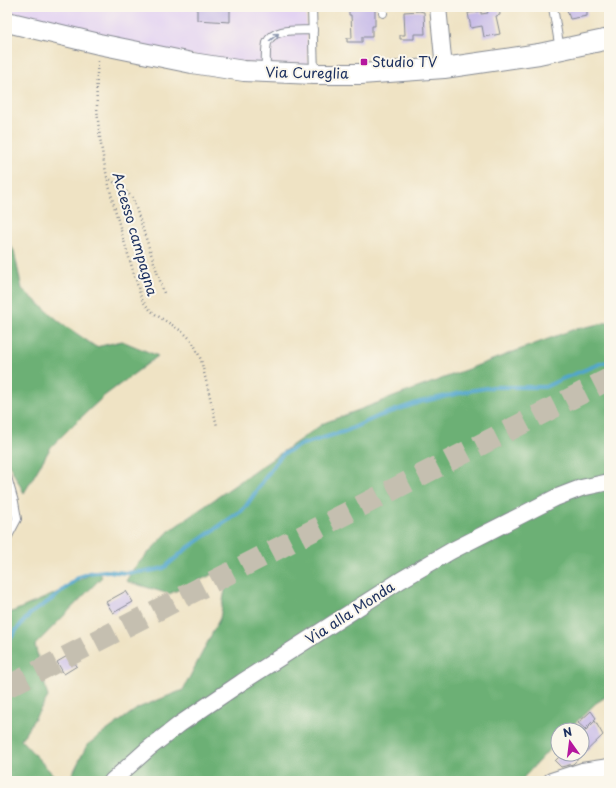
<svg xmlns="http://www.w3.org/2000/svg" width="616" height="788" viewBox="0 0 616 788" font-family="'Playpen Sans',sans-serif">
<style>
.built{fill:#e3d3f2}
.forest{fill:#6cb074;stroke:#447069}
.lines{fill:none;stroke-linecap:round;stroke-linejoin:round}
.stream{stroke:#51a6cd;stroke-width:4}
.building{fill:#c5b8e8}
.trunk-tunnel{stroke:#c5bfb0;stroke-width:22;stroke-dasharray:22 11;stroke-linecap:butt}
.service-casing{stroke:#858991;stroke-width:10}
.minor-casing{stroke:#858991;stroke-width:18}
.tertiary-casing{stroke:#858991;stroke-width:22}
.path{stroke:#858991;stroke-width:2.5;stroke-dasharray:1 3;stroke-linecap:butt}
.service{stroke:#fff;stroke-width:8}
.minor{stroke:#fff;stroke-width:16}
.tertiary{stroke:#fff;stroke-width:20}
.oneway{stroke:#8d97ae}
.poi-dot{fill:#b5179e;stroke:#fbf7ec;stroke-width:1.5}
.labels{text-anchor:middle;stroke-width:4;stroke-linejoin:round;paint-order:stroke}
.poi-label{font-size:14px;fill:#1b2f5e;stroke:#fbf7ec;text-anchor:start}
.street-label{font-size:14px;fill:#1b2f5e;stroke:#fbf7ec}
</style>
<rect width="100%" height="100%" fill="#fbf7ec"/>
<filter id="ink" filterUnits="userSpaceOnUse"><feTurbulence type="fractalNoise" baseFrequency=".025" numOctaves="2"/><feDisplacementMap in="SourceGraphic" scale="8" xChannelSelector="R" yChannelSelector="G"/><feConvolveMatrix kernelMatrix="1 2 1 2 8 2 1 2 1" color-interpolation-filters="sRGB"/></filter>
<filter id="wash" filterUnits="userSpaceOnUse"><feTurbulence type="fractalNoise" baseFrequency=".012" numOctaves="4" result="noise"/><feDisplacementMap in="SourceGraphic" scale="16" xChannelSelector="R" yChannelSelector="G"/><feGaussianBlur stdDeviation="0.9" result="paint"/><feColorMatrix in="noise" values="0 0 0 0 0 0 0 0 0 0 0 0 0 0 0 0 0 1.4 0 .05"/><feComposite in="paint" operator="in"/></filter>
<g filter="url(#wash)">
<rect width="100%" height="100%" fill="#efe3c4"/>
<polygon class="built" points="7,7 306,7 308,71 159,51 7,12"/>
<g class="forest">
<polygon points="7,239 14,251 22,289 60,322 96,347 122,341 158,356 104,396 73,425 51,447 24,493 7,461"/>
<polygon points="609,322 609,695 596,703 568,730 558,730 558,740 524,777 522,781 69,781 87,745 138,708 183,690 220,618 229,567 169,594 126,581 134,568 169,531 324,423 572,330"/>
<polygon points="98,570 102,577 35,645 48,697 21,740 59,781 7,781 7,614 54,594"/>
</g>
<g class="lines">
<polyline class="stream" points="7,644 17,629 30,614 55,597 79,577 89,573 105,571 126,573 150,571 164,568 185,550 244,509 276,462 283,454 300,445 346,431 379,416 420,402 474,390 493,387 545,387 562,379 602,363 609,362"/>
</g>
<g id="blocks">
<g class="building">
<polygon points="197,7 230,7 230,22 197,20"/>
<polygon points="349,7 375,7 375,26 372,26 372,37 362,37 362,42 347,42 347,38 352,38 351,15 349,15"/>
<polygon points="486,7 499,7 500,15 496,16 500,34 484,37 482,26 471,28 468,13 481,11 481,14 488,13"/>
<polygon points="566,7 600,7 600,8 587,10 587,16 570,19"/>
<polygon points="419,11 424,12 425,34 414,34 414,39 400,39 400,35 405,35 404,12"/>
<polygon points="126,591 133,602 113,613 106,602"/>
<polygon points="69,655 77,666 64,674 57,662"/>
<polygon points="591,711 596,718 585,729 578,723"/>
<polygon points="595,721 603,735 573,764 561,767 555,761 562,754 582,754 582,734"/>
</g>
</g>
</g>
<g filter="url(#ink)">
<use href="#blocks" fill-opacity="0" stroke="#858991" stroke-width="1"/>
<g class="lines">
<polyline class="trunk-tunnel" points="7,687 609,379"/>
<g class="service-casing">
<g id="service">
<polyline points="312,7 314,74"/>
<polyline points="383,7 383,13"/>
<polyline points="553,7 560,50"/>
<path d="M266,72C266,63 265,52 267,43C273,27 299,31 313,30"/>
<polyline points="7,477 14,502 17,519 7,538"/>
</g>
</g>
<g class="minor-casing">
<g id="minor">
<polyline points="438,7 444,68"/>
<polyline points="112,781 148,749 180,724 242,682 401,580 451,551 555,498 581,488 609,482"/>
<polyline points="551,781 582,771 609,767"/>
</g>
</g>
<g class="tertiary-casing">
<polyline id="tertiary" points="7,22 99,44 192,63 244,71 314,74 361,74 444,68 539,54 609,39"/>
</g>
<g class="path">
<path d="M98,61C90,142 118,220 141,297C149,316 172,322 186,335C194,342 197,351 201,360L217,426"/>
<polyline points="107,177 128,193 133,199 164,293"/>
</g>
<use href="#service" class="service"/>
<use href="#minor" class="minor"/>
<use href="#tertiary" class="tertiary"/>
</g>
<defs><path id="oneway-shaft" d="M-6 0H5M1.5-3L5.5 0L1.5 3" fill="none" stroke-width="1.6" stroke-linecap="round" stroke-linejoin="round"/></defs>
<use class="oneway" href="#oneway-shaft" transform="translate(274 37) rotate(-40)"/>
</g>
<rect class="poi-dot" x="360" y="58" width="8" height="8" rx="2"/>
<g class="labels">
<g class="poi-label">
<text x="372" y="67">Studio TV</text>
</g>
<g class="street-label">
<text transform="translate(307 73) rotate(1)" y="5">Via Cureglia</text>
<text transform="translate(135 234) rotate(74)" y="5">Accesso campagna</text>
<text transform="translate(350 613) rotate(-33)" y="5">Via alla Monda</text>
</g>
</g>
<rect width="616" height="788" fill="none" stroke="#fbf7ec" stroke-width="24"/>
<g transform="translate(570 742) rotate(346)"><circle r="19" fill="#fbf7ec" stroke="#a1a7b3"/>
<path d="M0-3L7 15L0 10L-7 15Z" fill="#b5179e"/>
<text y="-6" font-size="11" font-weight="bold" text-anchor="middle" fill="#1b2f5e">N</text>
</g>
</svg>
